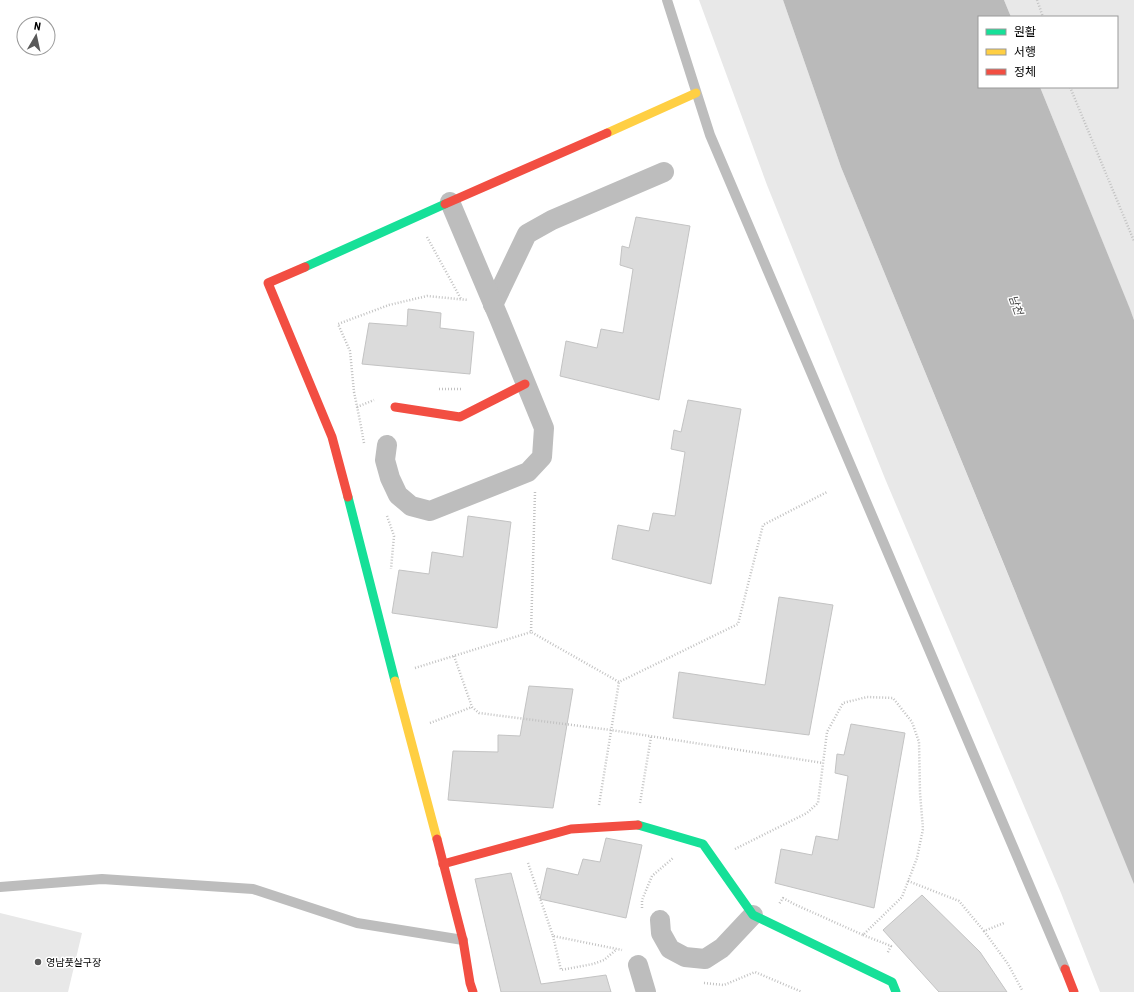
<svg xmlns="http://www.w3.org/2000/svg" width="1134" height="992" viewBox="0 0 1134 992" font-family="'Roboto Condensed','Noto Sans KR',sans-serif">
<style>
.green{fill:#e8e8e8}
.water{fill:#bababa}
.building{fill:#dbdbdb;stroke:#c3c3c3}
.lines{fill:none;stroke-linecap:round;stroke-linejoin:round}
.path{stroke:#c2c2c2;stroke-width:2.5;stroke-dasharray:1 2;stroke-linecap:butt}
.lane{stroke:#bdbdbd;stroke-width:10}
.street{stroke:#bdbdbd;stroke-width:20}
.fast{stroke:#16e098;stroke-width:9}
.slow{stroke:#ffcf43;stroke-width:9}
.jam{stroke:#f24e42;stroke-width:9}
.poi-dot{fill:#595959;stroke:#fff;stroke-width:1.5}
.labels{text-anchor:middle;stroke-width:3;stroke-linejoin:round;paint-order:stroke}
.poi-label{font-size:10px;fill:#000;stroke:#fff;text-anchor:start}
.water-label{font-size:11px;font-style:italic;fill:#3d3d3d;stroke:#fff}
</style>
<rect width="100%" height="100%" fill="#fff"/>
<g class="green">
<polygon points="699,0 783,0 841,167 1134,882 1134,992 1100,992 1061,893 886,481 767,185"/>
<polygon points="1004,0 1134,0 1134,320 1040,87 1117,87 1117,17 1011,17"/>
<polygon points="0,913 82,933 68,992 0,992"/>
</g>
<polygon class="water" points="783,0 1004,0 1011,17 979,17 979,87 1040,87 1130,309 1134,320 1134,884 1001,557 841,167"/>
<g class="building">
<polygon points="636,217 690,226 659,400 560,376 566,341 597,348 601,329 623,333 633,269 620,265 622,246 629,248"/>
<polygon points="408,309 441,313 440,328 474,332 470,374 362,364 369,323 407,326"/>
<polygon points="688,400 741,409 711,584 612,559 618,525 649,531 653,513 675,516 685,452 671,449 674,430 681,432"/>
<polygon points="468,516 511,522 497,628 392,613 399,570 429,574 432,552 463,557"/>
<polygon points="779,597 833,605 809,735 673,718 679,672 765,685"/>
<polygon points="529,686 573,689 553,808 448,800 453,751 498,752 498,735 520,736"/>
<polygon points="851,724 905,733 874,908 775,883 781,849 812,855 816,836 838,840 848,776 835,773 837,754 844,755"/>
<polygon points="606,838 642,845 626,918 540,899 547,868 578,875 583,859 600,862"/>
<polygon points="511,873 541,984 606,975 611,992 501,992 475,879"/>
<polygon points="922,895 980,952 1007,992 939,992 883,930"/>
</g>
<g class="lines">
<g class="path">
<polyline points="1037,0 1043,17"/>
<polyline points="1070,87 1134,241"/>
<polyline points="427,237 461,299"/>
<polyline points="439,389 462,389"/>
<polyline points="357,407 374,400"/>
<polyline points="364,443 360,421 354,392 350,351 338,324 389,305 427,296 468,300"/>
<polyline points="535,492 531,632 619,682 738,624 763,525 827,492"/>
<polyline points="387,516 394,536 391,569"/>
<polyline points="454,656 472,707 479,713 611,730 823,763"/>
<polyline points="415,668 531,632"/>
<polyline points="430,723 472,707"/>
<polyline points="640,803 651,737"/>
<polyline points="599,805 619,682"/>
<polyline points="735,849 807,813 818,803 827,732 843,703 867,697 893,698 912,722 919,742 920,793 923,829 917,858 902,897 863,935 794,904 783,898 779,904"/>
<polyline points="528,863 553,936 622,950"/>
<polyline points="908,881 959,901 984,931 1004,923"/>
<polyline points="642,908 642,900 652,876 673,858"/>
<polyline points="984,931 1008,964 1022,990"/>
<polyline points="863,935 891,946 887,954"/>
<polyline points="553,936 561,970 593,964 604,960 617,949"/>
<polyline points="704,983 724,985 755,972 802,992"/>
</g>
<g class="lane">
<polyline points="667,0 710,135 1065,969"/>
<polyline points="0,887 102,879 253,889 357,923 463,940"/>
</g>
<g class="street">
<polyline points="493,305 527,234 552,220 664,172"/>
<polyline points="387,445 385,460 390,478 398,495 411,506 430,511 528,472 542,457 544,428 499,318 450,202"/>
<polyline points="660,920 661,933 670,949 685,957 705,959 722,948 753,915"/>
<polyline points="638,965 646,992"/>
</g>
<g class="fast">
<polyline points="305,267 445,204"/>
<polyline points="348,497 395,681"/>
<polyline points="638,825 703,844 753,915 892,982 896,992"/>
</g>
<g class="slow">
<polyline points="607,133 696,93"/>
<polyline points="395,681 437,839"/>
</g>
<g class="jam">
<polyline points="445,204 607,133"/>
<polyline points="305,267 268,283 332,437 348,497"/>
<polyline points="395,407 460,417 525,384"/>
<polyline points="437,839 463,940 470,983 473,992"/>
<polyline points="443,864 571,829 638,825"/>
<polyline points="1065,969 1074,992"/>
</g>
</g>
<circle class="poi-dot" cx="38" cy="962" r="4"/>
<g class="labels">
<g class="poi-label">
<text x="46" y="966">영남풋살구장</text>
</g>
<g class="water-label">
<text transform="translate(1016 305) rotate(70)" y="4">남천</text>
</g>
</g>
<rect x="978" y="16" width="140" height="72" fill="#ffffff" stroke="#999999"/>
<rect x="986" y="29" width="20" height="6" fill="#16e098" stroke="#999999"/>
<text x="1014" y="36" font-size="12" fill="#000000">원활</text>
<rect x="986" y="49" width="20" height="6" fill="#ffcf43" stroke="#999999"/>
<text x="1014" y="56" font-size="12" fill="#000000">서행</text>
<rect x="986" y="69" width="20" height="6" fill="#f24e42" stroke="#999999"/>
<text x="1014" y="76" font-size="12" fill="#000000">정체</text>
<g transform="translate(36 36) rotate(9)"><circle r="19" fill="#ffffff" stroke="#999999"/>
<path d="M0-3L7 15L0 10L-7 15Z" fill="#595959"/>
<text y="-6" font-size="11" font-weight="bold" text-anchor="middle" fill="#000000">N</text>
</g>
</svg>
